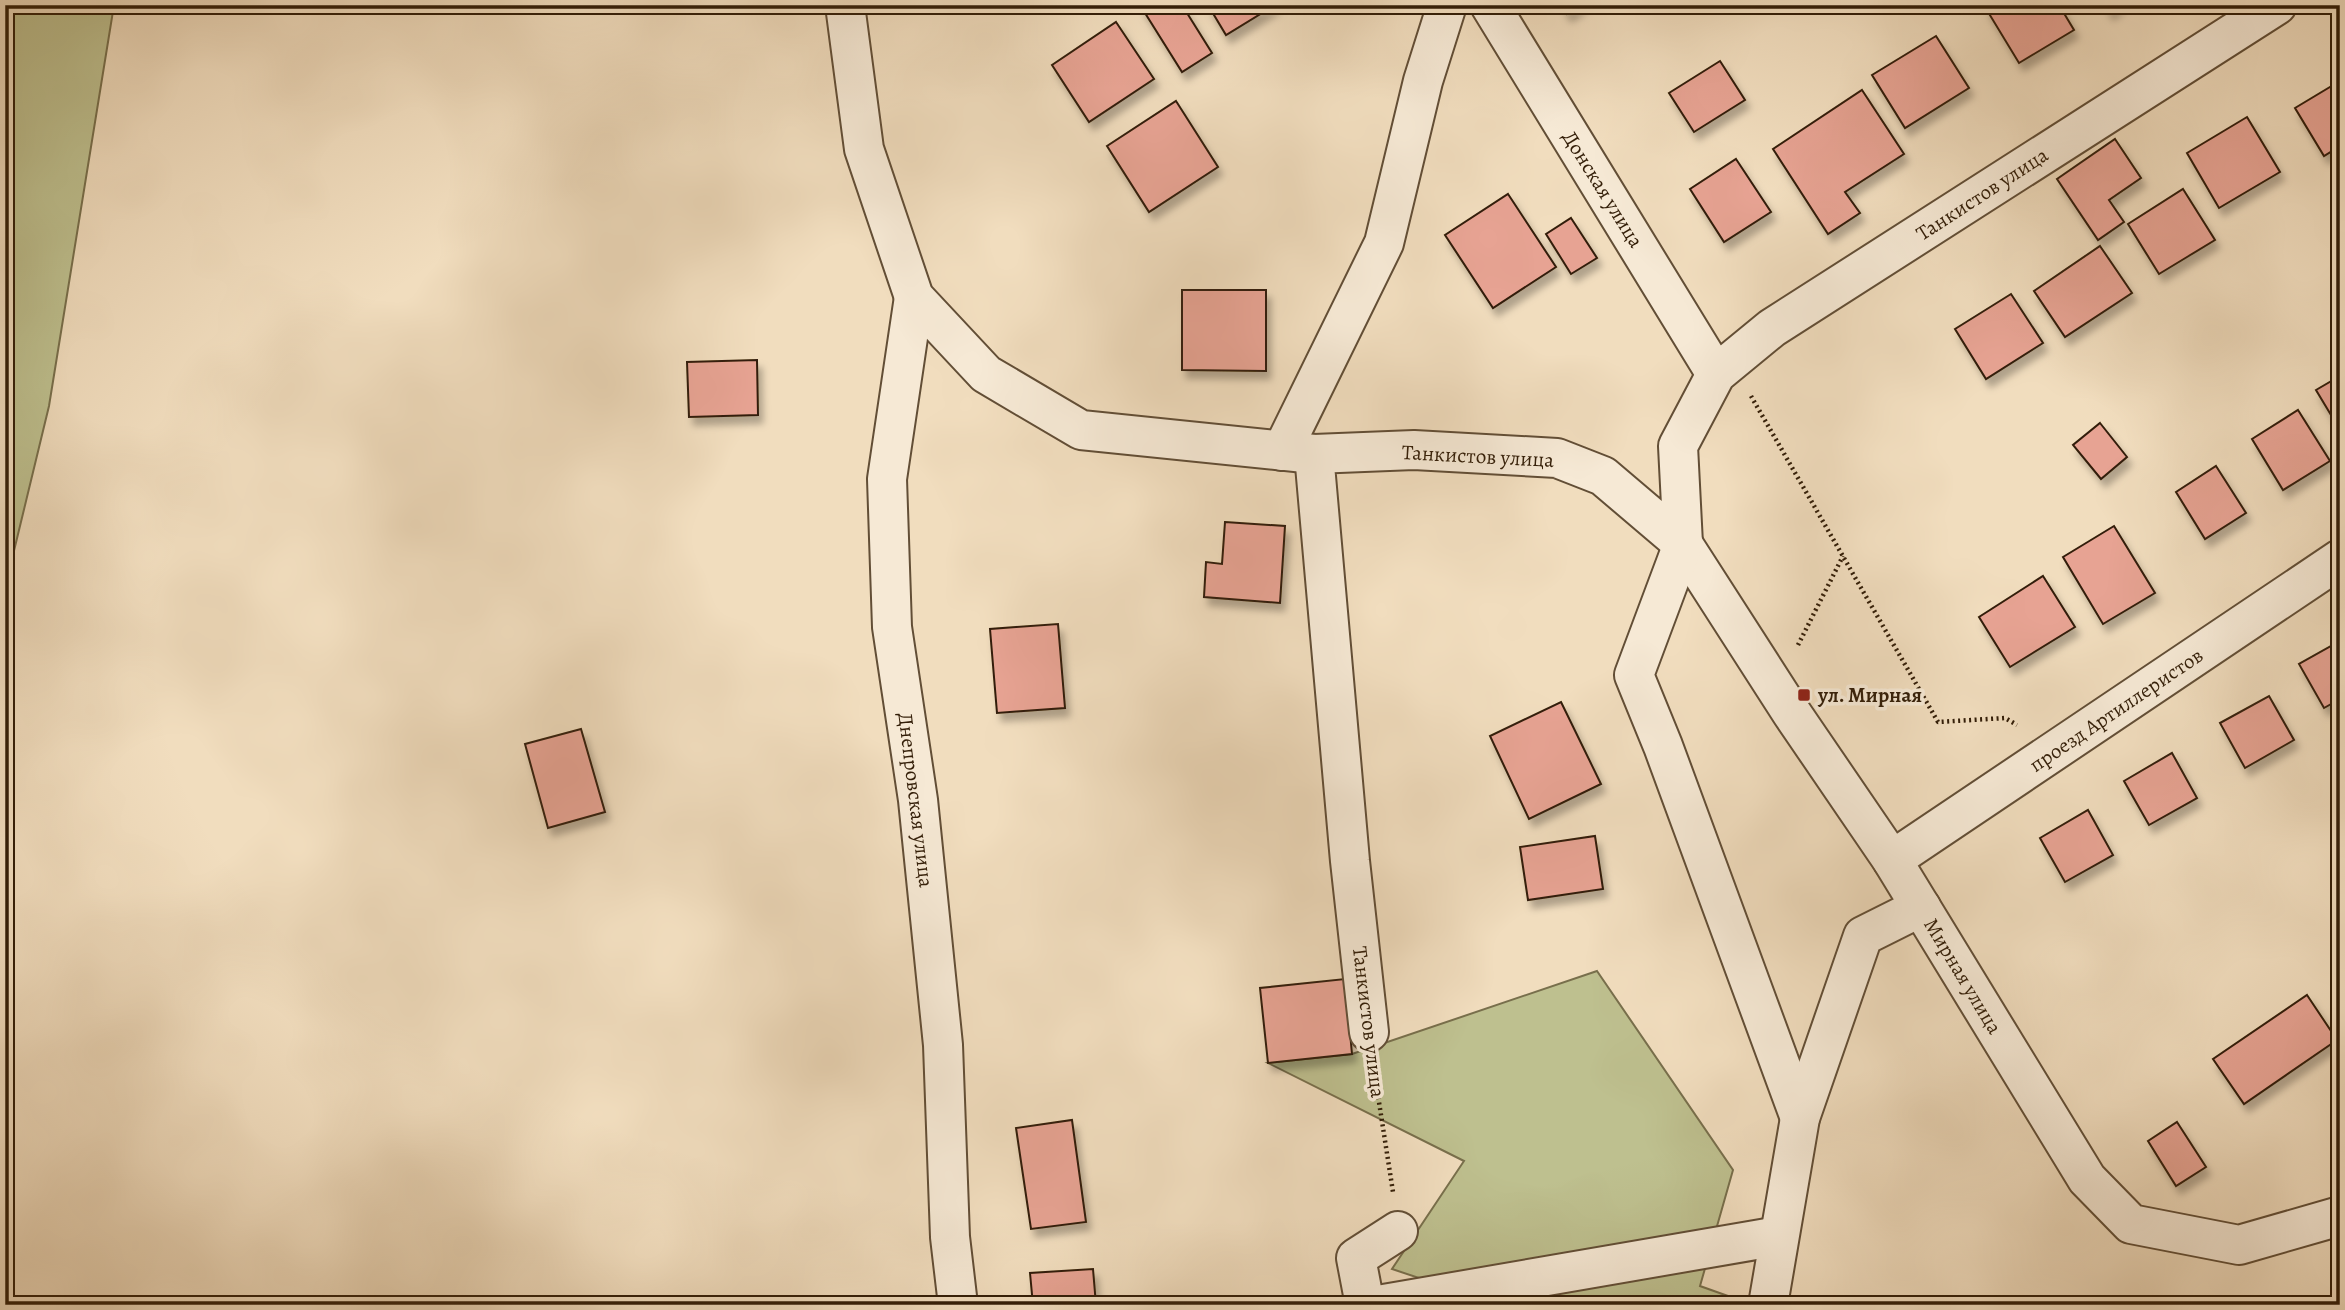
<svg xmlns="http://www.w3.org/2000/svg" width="2345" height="1310" viewBox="0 0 2345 1310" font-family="Alegreya,serif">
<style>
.green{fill:#bec08f;stroke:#786f4c;stroke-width:2}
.building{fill:#e7a393;stroke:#331e08;stroke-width:2;filter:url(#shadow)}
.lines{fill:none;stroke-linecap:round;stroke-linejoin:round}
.minor-casing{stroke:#624e36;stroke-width:42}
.path{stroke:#331e08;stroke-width:4.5;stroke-dasharray:2 3.5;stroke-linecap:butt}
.minor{stroke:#f6e9d5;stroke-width:38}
.poi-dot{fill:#8f2418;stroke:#f6e9d5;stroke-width:2.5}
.labels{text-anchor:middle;stroke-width:7;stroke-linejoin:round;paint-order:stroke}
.street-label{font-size:21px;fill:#331e08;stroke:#f6e9d5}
.poi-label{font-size:21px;font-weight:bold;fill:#331e08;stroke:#f6e9d5;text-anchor:start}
</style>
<defs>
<filter id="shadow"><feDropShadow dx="4.5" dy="8" stdDeviation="3.5" flood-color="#0004"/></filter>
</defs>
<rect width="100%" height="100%" fill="#f1ddbe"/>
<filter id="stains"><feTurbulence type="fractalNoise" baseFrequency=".00286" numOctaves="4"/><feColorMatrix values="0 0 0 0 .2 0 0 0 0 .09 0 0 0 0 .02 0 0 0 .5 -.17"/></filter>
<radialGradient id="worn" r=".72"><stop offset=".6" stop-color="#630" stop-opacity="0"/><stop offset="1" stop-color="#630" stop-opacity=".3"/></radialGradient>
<g class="green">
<polygon points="5,5 114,5 49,406 5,588"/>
<polygon points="1597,971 1733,1170 1700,1286 1745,1302 1743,1305 1500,1305 1392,1269 1464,1161 1268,1063 1352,1054"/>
</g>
<g class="building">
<polygon points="1140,5 1182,5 1212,53 1182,72"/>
<polygon points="1208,5 1275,5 1226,35"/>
<polygon points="1561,5 1581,5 1567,14"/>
<polygon points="1987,5 2059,5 2074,30 2019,63 1985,7"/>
<polygon points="2104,5 2119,5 2109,12"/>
<polygon points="1116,22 1154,79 1089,122 1052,65"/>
<polygon points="1936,36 1969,88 1905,128 1872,75"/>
<polygon points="1720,61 1745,100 1694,132 1669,93"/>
<polygon points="2340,81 2340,146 2324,156 2295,108"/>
<polygon points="1862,90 1904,154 1845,192 1860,213 1828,234 1773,149"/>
<polygon points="1176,101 1218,167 1149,212 1107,146"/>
<polygon points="2247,117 2280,172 2219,208 2187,153"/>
<polygon points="2115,139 2141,178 2109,200 2124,222 2098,240 2057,179"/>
<polygon points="1736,159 1771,212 1724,242 1690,189"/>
<polygon points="2183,189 2215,240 2159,274 2128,224"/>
<polygon points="1508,194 1556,267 1493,308 1445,235"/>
<polygon points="1571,218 1597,258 1571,274 1546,234"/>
<polygon points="2100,246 2132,293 2065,337 2034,291"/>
<polygon points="1182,290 1266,290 1266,371 1182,370"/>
<polygon points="2011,294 2043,343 1986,379 1955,329"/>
<polygon points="757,360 758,415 689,417 687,362"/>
<polygon points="2340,376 2340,430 2316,390"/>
<polygon points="2298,410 2330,461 2283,490 2252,439"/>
<polygon points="2100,423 2127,457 2101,479 2073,445"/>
<polygon points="2216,466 2246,513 2205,539 2176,492"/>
<polygon points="1225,522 1285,526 1280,603 1204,597 1206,562 1222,564"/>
<polygon points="2114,526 2155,593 2103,624 2063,557"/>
<polygon points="2043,576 2075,627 2010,667 1979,617"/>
<polygon points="1058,624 1065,708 997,713 990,629"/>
<polygon points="2340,641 2340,699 2324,708 2299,664"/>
<polygon points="2269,696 2294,740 2245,768 2220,723"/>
<polygon points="1561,702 1601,784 1529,819 1490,736"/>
<polygon points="581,729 605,812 548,828 525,744"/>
<polygon points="2172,753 2197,798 2149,825 2124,781"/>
<polygon points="2088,810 2113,855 2065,882 2040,838"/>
<polygon points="1595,836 1603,889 1528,900 1520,847"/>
<polygon points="1345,979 1352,1054 1268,1063 1260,988"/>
<polygon points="2307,995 2337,1040 2244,1104 2213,1059"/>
<polygon points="1072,1120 1086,1222 1031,1229 1016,1128"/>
<polygon points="2177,1122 2206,1167 2176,1186 2148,1141"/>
<polygon points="1093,1269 1096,1305 1033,1305 1030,1273"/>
</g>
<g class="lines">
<g class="minor-casing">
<g id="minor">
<polyline points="845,5 864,149 914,297 986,374 1081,430 1314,454"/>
<polyline points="1490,5 1716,374"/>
<polyline points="914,297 887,479 892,627 918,800 943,1045 950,1237 958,1305"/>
<polyline points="1282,451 1384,243 1423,81 1447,5"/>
<polyline points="1683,544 1791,712 1892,860 2087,1179 2131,1224 2239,1245 2340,1216"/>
<polyline points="1683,544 1634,675 1663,746 1800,1118"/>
<polyline points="1892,860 2340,559"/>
<polyline points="1369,1032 1350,861 1314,454 1414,450 1557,458 1603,476 1683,544 1678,446 1716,374 1772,328 2277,5"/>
<polyline points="1365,1305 1356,1258 1398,1231"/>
<polyline points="1378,1305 1779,1236"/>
<polyline points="1768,1305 1800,1118 1863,936 1921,907"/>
</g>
</g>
<g class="path">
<polyline points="1751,396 1938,722 2005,718 2017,725"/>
<polyline points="1798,645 1843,556"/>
<polyline points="1374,1070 1393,1192"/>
</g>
<use href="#minor" class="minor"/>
</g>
<rect class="poi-dot" x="1797" y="688" width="14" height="14" rx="3.5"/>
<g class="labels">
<g class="street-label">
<text transform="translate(1603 189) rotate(58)" y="7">Донская улица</text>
<text transform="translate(1982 194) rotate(-33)" y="7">Танкистов улица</text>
<text transform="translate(1478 456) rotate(3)" y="7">Танкистов улица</text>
<text transform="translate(2116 710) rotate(-34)" y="7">проезд Артиллеристов</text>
<text transform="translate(916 800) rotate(83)" y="7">Днепровская улица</text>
<text transform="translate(1963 976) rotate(59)" y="7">Мирная улица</text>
<text transform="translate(1369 1022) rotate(83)" y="7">Танкистов улица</text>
</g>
<g class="poi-label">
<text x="1818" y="702">ул. Мирная</text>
</g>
</g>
<rect width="2345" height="1310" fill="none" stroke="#f1ddbe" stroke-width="28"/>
<rect x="7" y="7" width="2331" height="1296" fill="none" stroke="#331e08" stroke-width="3.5"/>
<rect x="14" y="14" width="2317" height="1282" fill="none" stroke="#331e08" stroke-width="2"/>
<rect width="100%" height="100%" filter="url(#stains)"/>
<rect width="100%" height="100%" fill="url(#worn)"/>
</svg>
